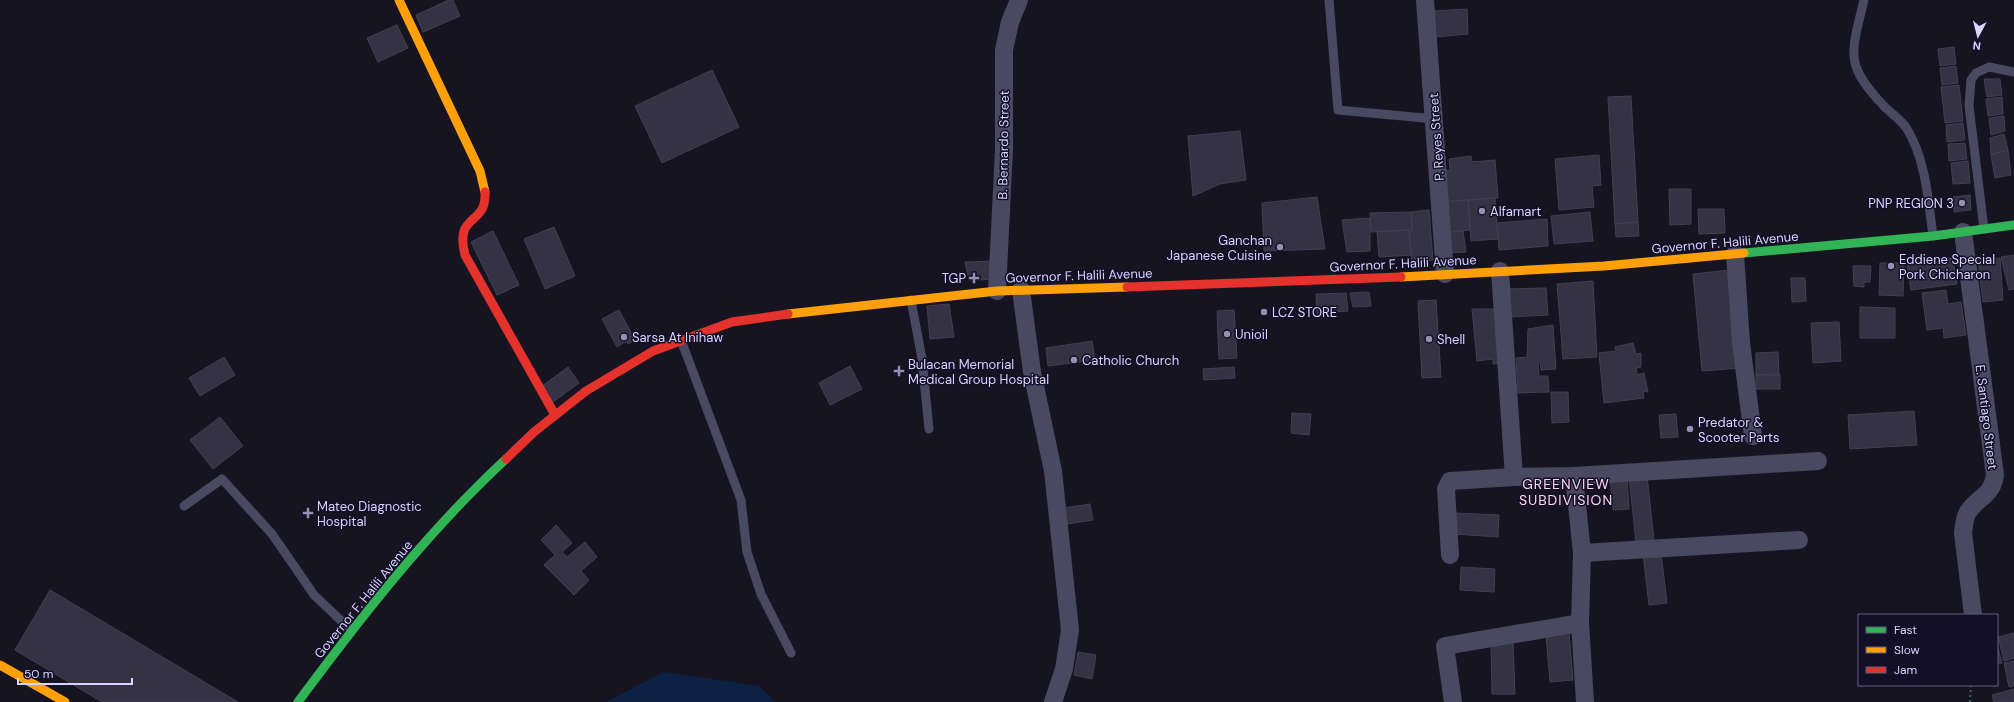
<svg xmlns="http://www.w3.org/2000/svg" width="2014" height="702" viewBox="0 0 2014 702" font-family="'DM Sans',sans-serif">
<style>
.water{fill:#0d2144}
.building{fill:#343243;stroke:#433f54}
.lines{fill:none;stroke-linecap:round;stroke-linejoin:round}
.path{stroke:#44505f;stroke-width:2.5;stroke-dasharray:2 3;stroke-linecap:butt}
.lane{stroke:#4a4962;stroke-width:9}
.street{stroke:#4a4962;stroke-width:18}
.fast{stroke:#30b455;stroke-width:9}
.slow{stroke:#ff9f0a;stroke-width:9}
.jam{stroke:#e5322d;stroke-width:9}
.poi-dot{fill:#9591b1;stroke:#130f26;stroke-width:1.5}
.labels{text-anchor:middle;stroke-width:3;stroke-linejoin:round;paint-order:stroke}
.street-label{font-size:13px;fill:#d9d4ff;stroke:#130f26}
.poi-label{font-size:13px;fill:#d9d4ff;stroke:#130f26;text-anchor:start}
.neighbourhood-label{font-size:14px;letter-spacing:1px;fill:#ffd6f0;stroke:#130f26}
</style>
<rect width="100%" height="100%" fill="#161421"/>
<polygon class="water" points="664,672 759,686 776,702 606,702"/>
<g class="building">
<polygon points="449,0 453,0 460,16 423,32 416,15"/>
<polygon points="1467,9 1468,34 1436,37 1434,11"/>
<polygon points="397,25 408,48 378,62 367,38"/>
<polygon points="1954,47 1956,64 1940,66 1938,49"/>
<polygon points="1956,66 1958,83 1942,85 1940,68"/>
<polygon points="712,70 739,127 662,163 635,106"/>
<polygon points="1984,79 2000,79 2002,95 1987,97"/>
<polygon points="1959,85 1963,121 1945,123 1941,87"/>
<polygon points="1631,96 1638,222 1615,224 1608,97"/>
<polygon points="2002,97 2003,114 1988,116 1986,99"/>
<polygon points="2004,116 2005,131 1991,135 1989,118"/>
<polygon points="1963,123 1965,140 1947,142 1946,125"/>
<polygon points="1240,131 1246,180 1220,184 1193,196 1188,136"/>
<polygon points="2004,134 2008,150 1991,155 1990,138"/>
<polygon points="1965,143 1967,159 1949,161 1948,144"/>
<polygon points="2008,150 2011,175 1995,178 1991,155"/>
<polygon points="1599,155 1601,185 1592,186 1594,207 1559,210 1555,159"/>
<polygon points="1471,156 1472,162 1495,160 1498,198 1442,202 1440,171 1450,170 1449,159"/>
<polygon points="1968,161 1970,183 1953,184 1951,163"/>
<polygon points="1669,189 1691,189 1691,224 1670,225"/>
<polygon points="1970,195 1971,210 1954,212 1953,197"/>
<polygon points="1317,197 1325,249 1264,251 1262,203"/>
<polygon points="1495,198 1498,239 1471,241 1468,200"/>
<polygon points="1468,200 1470,230 1445,233 1442,202"/>
<polygon points="1698,209 1724,209 1725,233 1699,234"/>
<polygon points="1429,210 1433,260 1412,262 1409,230 1412,230 1411,212"/>
<polygon points="1411,212 1412,230 1371,232 1370,213"/>
<polygon points="1590,212 1593,241 1554,244 1551,216"/>
<polygon points="1370,218 1370,251 1347,252 1342,220"/>
<polygon points="1547,219 1548,246 1499,250 1497,223"/>
<polygon points="1638,222 1639,236 1616,237 1615,224"/>
<polygon points="554,227 575,276 545,289 524,239"/>
<polygon points="1409,230 1411,255 1379,257 1377,232"/>
<polygon points="493,231 519,285 497,295 471,242"/>
<polygon points="1463,231 1466,252 1448,253 1445,233"/>
<polygon points="2014,255 2014,289 2009,290 2001,257"/>
<polygon points="1953,258 1957,284 1911,290 1907,265"/>
<polygon points="2000,258 2003,300 1983,302 1978,261"/>
<polygon points="991,261 991,279 969,281 965,262"/>
<polygon points="1880,263 1904,263 1903,296 1879,295"/>
<polygon points="1853,266 1871,266 1870,282 1864,282 1864,287 1854,286"/>
<polygon points="1730,270 1739,368 1702,371 1693,274"/>
<polygon points="1791,278 1805,278 1806,301 1792,302"/>
<polygon points="1593,281 1597,357 1563,359 1557,284"/>
<polygon points="1546,288 1548,315 1510,317 1508,289"/>
<polygon points="1946,290 1948,304 1961,302 1966,335 1944,338 1943,328 1927,330 1922,293"/>
<polygon points="1369,292 1371,306 1353,307 1350,293"/>
<polygon points="1346,293 1348,311 1317,313 1316,294"/>
<polygon points="1436,300 1441,377 1422,378 1418,301"/>
<polygon points="949,304 954,337 930,339 927,306"/>
<polygon points="1860,307 1895,308 1895,338 1860,338"/>
<polygon points="1472,309 1497,309 1502,363 1493,364 1493,359 1477,361"/>
<polygon points="619,310 635,340 628,344 627,341 617,347 602,319"/>
<polygon points="1234,310 1237,358 1219,359 1217,311"/>
<polygon points="1839,322 1841,361 1813,363 1811,323"/>
<polygon points="1553,325 1556,369 1541,370 1540,361 1538,361 1539,376 1548,376 1549,392 1518,393 1516,358 1527,357 1528,329"/>
<polygon points="1092,341 1095,360 1048,366 1046,348"/>
<polygon points="1633,343 1636,354 1641,353 1641,367 1636,368 1637,375 1644,373 1648,392 1643,391 1644,398 1604,403 1599,353 1616,351 1615,347"/>
<polygon points="1778,352 1779,374 1756,375 1756,353"/>
<polygon points="224,357 235,375 200,396 189,378"/>
<polygon points="850,366 862,389 830,405 819,383"/>
<polygon points="568,367 579,383 553,402 542,386"/>
<polygon points="1234,367 1235,378 1204,380 1203,369"/>
<rect x="1756" y="375" width="24" height="14"/>
<polygon points="1551,392 1568,392 1569,422 1552,423"/>
<polygon points="1914,411 1917,445 1850,449 1848,415"/>
<polygon points="1292,413 1311,414 1309,435 1291,433"/>
<polygon points="1676,414 1678,437 1661,438 1659,415"/>
<polygon points="220,417 243,446 213,469 190,440"/>
<polygon points="1647,476 1654,540 1636,542 1629,477"/>
<polygon points="1627,477 1629,509 1613,510 1610,478"/>
<polygon points="1090,504 1093,520 1067,524 1064,508"/>
<polygon points="1455,513 1499,515 1498,537 1454,534"/>
<polygon points="556,525 572,543 562,552 567,557 585,542 597,557 581,571 589,580 574,595 544,565 555,555 541,540"/>
<polygon points="1661,552 1667,603 1649,605 1643,554"/>
<polygon points="1461,567 1495,569 1494,592 1460,590"/>
<polygon points="50,590 238,702 102,702 15,650"/>
<polygon points="1569,633 1573,680 1550,682 1546,635"/>
<polygon points="2014,633 2014,658 2004,661 1998,637"/>
<polygon points="1513,641 1515,694 1492,694 1491,642"/>
<polygon points="1997,644 2002,663 1997,664"/>
<polygon points="1078,652 1096,655 1092,679 1074,675"/>
<polygon points="2014,661 2014,686 2009,687 2004,663"/>
<polygon points="2014,689 2014,702 1994,702 1992,695"/>
</g>
<g class="lines">
<polyline class="path" points="1970,702 1971,685"/>
<g class="lane">
<polyline points="1329,0 1338,110 1435,119"/>
<path d="M1864,0C1852,52 1843,63 1883,105C1890,113 1902,120 1907,129C1926,160 1928,200 1933,236"/>
<polyline points="1984,229 1969,106 1971,80 1976,73 1989,67 2014,72"/>
<polyline points="911,300 922,359 929,429"/>
<polyline points="681,340 741,500 747,552 761,594 791,653"/>
<polyline points="184,506 222,479 272,534 314,595 351,630"/>
</g>
<g class="street">
<polyline points="1425,0 1445,274"/>
<path d="M1963,232L1995,475C1992,497 1978,496 1968,512C1964,518 1964,526 1963,533L1973,615"/>
<polyline points="1735,254 1741,343 1753,436"/>
<polyline points="1500,271 1514,477"/>
<polyline points="1021,290 1032,372 1053,471 1070,630 1064,669 1053,702"/>
<polyline points="997,291 1004,149 1004,50 1010,22 1019,0"/>
<polyline points="1574,476 1582,553 1580,623 1585,702"/>
<polyline points="1582,553 1799,540"/>
<polyline points="1450,555 1446,489 1450,481 1514,477 1574,476 1818,461"/>
<polyline points="1453,702 1445,646 1580,623"/>
</g>
<g class="fast">
<polyline points="1744,253 1933,236 2014,225"/>
<path d="M298,702C361,617 428,531 506,459"/>
</g>
<g class="slow">
<polyline points="399,0 480,171 485,192"/>
<polyline points="1401,277 1604,266 1744,253"/>
<polyline points="788,314 997,291 1127,287"/>
<polyline points="0,665 65,702"/>
</g>
<g class="jam">
<path d="M485,192C487,227 454,212 465,255L555,415"/>
<polyline points="1127,287 1401,277"/>
<polyline points="506,459 534,432 586,391 653,351 732,322 788,314"/>
</g>
</g>
<g class="poi-dot">
<circle cx="1962" cy="203" r="4"/>
<circle cx="1482" cy="211" r="4"/>
<circle cx="1280" cy="247" r="4"/>
<circle cx="1891" cy="266" r="4"/>
<path d="M972 272h4v4h4v4h-4v4h-4v-4h-4v-4h4z"/>
<circle cx="1264" cy="312" r="4"/>
<circle cx="1227" cy="334" r="4"/>
<circle cx="624" cy="337" r="4"/>
<circle cx="1429" cy="339" r="4"/>
<circle cx="1074" cy="360" r="4"/>
<path d="M897 365h4v4h4v4h-4v4h-4v-4h-4v-4h4z"/>
<circle cx="1690" cy="429" r="4"/>
<path d="M306 507h4v4h4v4h-4v4h-4v-4h-4v-4h4z"/>
</g>
<g class="labels">
<g class="street-label">
<text transform="translate(1436 137) rotate(-94)" y="5">P. Reyes Street</text>
<text transform="translate(1003 145) rotate(-89)" y="5">B. Bernardo Street</text>
<text transform="translate(1725 242) rotate(-5)" y="5">Governor F. Halili Avenue</text>
<text transform="translate(1403 263) rotate(-3)" y="5">Governor F. Halili Avenue</text>
<text transform="translate(1079 275) rotate(-2)" y="5">Governor F. Halili Avenue</text>
<text transform="translate(1987 417) rotate(83)" y="5">E. Santiago Street</text>
<text transform="translate(363 599) rotate(-51)" y="5">Governor F. Halili Avenue</text>
</g>
<g class="poi-label">
<text x="1954" y="208" text-anchor="end">PNP REGION 3</text>
<text x="1490" y="216">Alfamart</text>
<text x="1272" y="245" text-anchor="end">Ganchan<tspan x="1272" dy="15">Japanese Cuisine</tspan></text>
<text x="1899" y="264">Eddiene Special<tspan x="1899" dy="15">Pork Chicharon</tspan></text>
<text x="966" y="283" text-anchor="end">TGP</text>
<text x="1272" y="317">LCZ STORE</text>
<text x="1235" y="339">Unioil</text>
<text x="632" y="342">Sarsa At Inihaw</text>
<text x="1437" y="344">Shell</text>
<text x="1082" y="365">Catholic Church</text>
<text x="908" y="369">Bulacan Memorial<tspan x="908" dy="15">Medical Group Hospital</tspan></text>
<text x="1698" y="427">Predator &amp;<tspan x="1698" dy="15">Scooter Parts</tspan></text>
<text x="317" y="511">Mateo Diagnostic<tspan x="317" dy="15">Hospital</tspan></text>
</g>
<g class="neighbourhood-label">
<text x="1566" y="489">GREENVIEW<tspan x="1566" dy="16">SUBDIVISION</tspan></text>
</g>
</g>
<rect x="1858" y="614" width="140" height="72" fill="#130f26" stroke="#625e7d"/>
<rect x="1866" y="627" width="20" height="6" fill="#30b455" stroke="#625e7d"/>
<text x="1894" y="634" font-size="12" fill="#d9d4ff">Fast</text>
<rect x="1866" y="647" width="20" height="6" fill="#ff9f0a" stroke="#625e7d"/>
<text x="1894" y="654" font-size="12" fill="#d9d4ff">Slow</text>
<rect x="1866" y="667" width="20" height="6" fill="#e5322d" stroke="#625e7d"/>
<text x="1894" y="674" font-size="12" fill="#d9d4ff">Jam</text>
<g transform="translate(1978 36) rotate(187)" stroke="#130f26" stroke-width="3" paint-order="stroke">
<path d="M0-3L7 15L0 10L-7 15Z" fill="#d9d4ff"/>
<text y="-6" font-size="11" font-weight="bold" text-anchor="middle" fill="#d9d4ff">N</text>
</g>
<path d="M18 678v6h114v-6" fill="none" stroke="#d9d4ff" stroke-width="2"/>
<text x="24" y="678" font-size="12" fill="#d9d4ff" stroke="#130f26" stroke-width="3" paint-order="stroke">50 m</text>
</svg>
